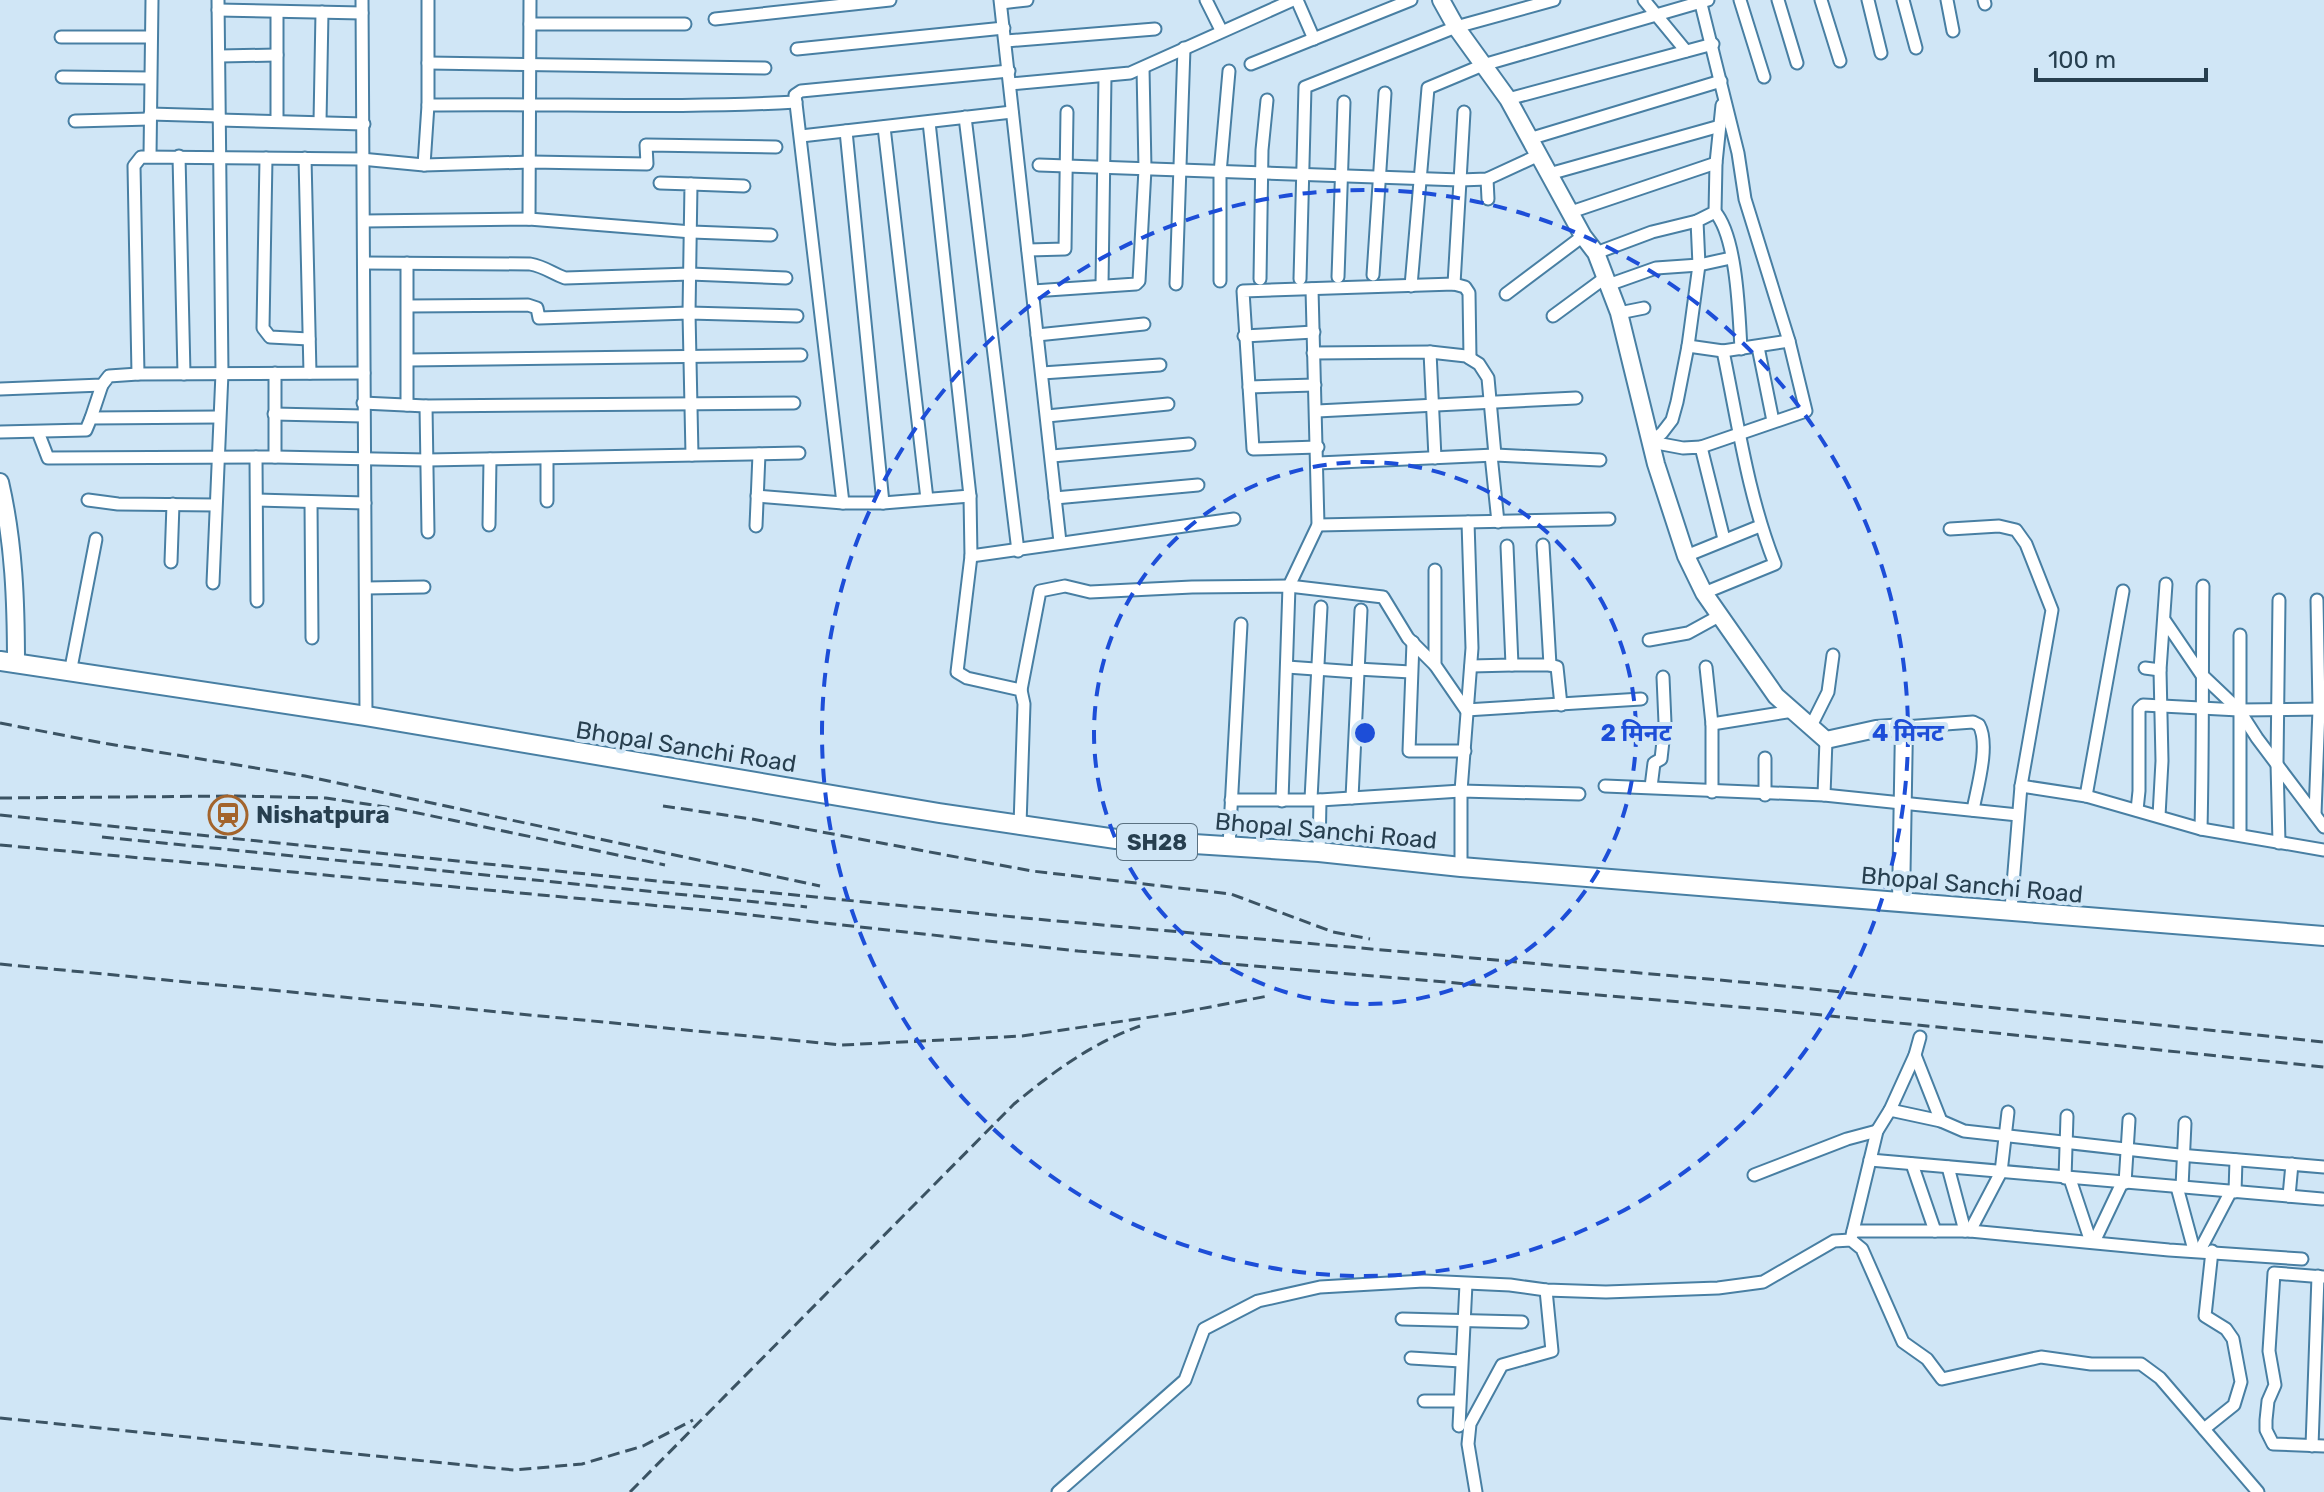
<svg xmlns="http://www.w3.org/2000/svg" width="2324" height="1492" viewBox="0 0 2324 1492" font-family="Rubik,'Noto Sans Devanagari',sans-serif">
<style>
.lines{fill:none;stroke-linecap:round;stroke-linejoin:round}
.street-casing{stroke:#487fa3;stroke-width:15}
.secondary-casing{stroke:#487fa3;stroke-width:20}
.primary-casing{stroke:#487fa3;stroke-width:22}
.street{stroke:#fff;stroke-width:11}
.secondary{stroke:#fff;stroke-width:16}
.primary{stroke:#fff;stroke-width:18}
.rail{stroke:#3b5363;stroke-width:3;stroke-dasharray:12 6;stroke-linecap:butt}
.ring{fill:none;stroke:#1d4ed8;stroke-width:4;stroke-dasharray:14 10}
.labels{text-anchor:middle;stroke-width:8;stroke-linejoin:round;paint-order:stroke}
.shield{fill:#d0e6f6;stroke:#5a7181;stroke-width:2}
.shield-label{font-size:22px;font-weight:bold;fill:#273f4f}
.street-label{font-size:24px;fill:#273f4f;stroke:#d0e6f6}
.poi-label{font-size:24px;font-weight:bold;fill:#273f4f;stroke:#d0e6f6;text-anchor:start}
.centre{fill:#1d4ed8;stroke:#d0e6f6;stroke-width:4}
.ring-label{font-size:24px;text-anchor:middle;font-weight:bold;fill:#1d4ed8;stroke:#d0e6f6;stroke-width:8;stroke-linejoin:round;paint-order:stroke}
</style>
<rect width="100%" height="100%" fill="#d0e6f6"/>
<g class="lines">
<g class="street-casing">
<g id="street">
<polyline points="362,0 366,716"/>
<polyline points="1000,0 1060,542"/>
<polyline points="1206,0 1221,30"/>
<polyline points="1297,0 1314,39"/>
<polyline points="1644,0 1686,51"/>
<polyline points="1700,0 1738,153 1745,199 1789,341 1806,411 1701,447"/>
<polyline points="1740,0 1764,77"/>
<polyline points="1778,0 1797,63"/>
<polyline points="1821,0 1840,61"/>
<polyline points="1868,0 1881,53"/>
<polyline points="1903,0 1916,48"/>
<polyline points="1947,0 1953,31"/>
<polyline points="1984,0 1985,4"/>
<polyline points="1001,3 1027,0"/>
<polyline points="218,10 362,13"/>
<polyline points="715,19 890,0"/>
<polyline points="530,24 685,24"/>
<polyline points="61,37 151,37"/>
<polyline points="1006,41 1155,29"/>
<polyline points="797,49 1004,28"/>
<polyline points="220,56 277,55"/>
<polyline points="428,63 765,68"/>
<polyline points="1251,64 1411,0"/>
<polyline points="1009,71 801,91 795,95 843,503 883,503 970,496 971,556 957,672 967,678 1021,690 1024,704 1020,825"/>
<polyline points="62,77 150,78"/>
<polyline points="1010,84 1130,73 1293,0"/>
<polyline points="1508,99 1713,44"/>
<path d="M428,105C550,103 674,109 796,102"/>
<polyline points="150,114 219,116"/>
<polyline points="965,117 1018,551"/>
<polyline points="219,120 364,124"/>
<polyline points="75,121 150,119"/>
<polyline points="277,121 277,13"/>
<polyline points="320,122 322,12"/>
<polyline points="929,122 970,496"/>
<polyline points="884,127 927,499"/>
<polyline points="846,131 883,503"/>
<polyline points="801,136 1012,112"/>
<polyline points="1529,139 1721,81"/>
<polyline points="150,156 152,0"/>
<polyline points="179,156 184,374"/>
<polyline points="266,158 263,328 270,337 309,339"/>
<polyline points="305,158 310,373"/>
<polyline points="424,165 428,105 428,0"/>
<polyline points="1039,165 1460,180 1487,179 1539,155"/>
<polyline points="1549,174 1720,126"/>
<polyline points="1487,179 1488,199"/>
<polyline points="660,183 691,184 689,313 692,455"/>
<polyline points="691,184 744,186"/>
<polyline points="1571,212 1716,163"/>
<path d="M1715,212C1737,237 1739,315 1741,349"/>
<polyline points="529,219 530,0"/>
<polyline points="364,221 529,219 692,232 771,235"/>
<polyline points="1028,250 1065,249 1067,112"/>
<polyline points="1596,253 1652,232 1697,221"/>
<path d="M364,263L530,264C546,267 551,273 565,278L690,274L786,278"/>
<polyline points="1373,275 1385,93"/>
<polyline points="1338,277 1344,102"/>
<polyline points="1260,279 1262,150 1267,100"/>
<polyline points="1300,279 1305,87 1456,27 1554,0"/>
<polyline points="1220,281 1220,173 1229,71"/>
<polyline points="1176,284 1184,48"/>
<polyline points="1454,284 1464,112"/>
<polyline points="1102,285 1105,76"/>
<polyline points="1608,285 1656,268 1699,265 1731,258"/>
<polyline points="1411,286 1428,88 1483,65 1708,0"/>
<polyline points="1033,291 1136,284 1139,281 1145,169 1143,68"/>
<polyline points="1506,294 1583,236"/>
<polyline points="408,306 528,305 537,308 539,318 689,313 797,316"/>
<polyline points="1619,313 1644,308"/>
<polyline points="1553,316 1606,277"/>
<polyline points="1037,335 1144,324"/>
<polyline points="1244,336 1314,332"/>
<polyline points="1688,346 1723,351 1789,341"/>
<polyline points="1758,347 1773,421"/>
<polyline points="1430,352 1435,458"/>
<polyline points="1313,353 1430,352 1466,356 1479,364 1488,378 1495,455"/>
<polyline points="408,360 801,355"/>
<polyline points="1042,373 1160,365"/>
<polyline points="138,374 134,166 141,157 361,159 424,165 531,162 647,164 646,145 776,147"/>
<polyline points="1249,387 1315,385"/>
<polyline points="0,389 102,385 109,376 138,374 364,373"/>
<polyline points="363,403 426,406 794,403"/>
<polyline points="407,405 407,263"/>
<polyline points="426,406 428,532"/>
<polyline points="1317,411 1576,398"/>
<polyline points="274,414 363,416"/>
<polyline points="1047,416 1168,404"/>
<polyline points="91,418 102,385"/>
<polyline points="0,432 86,430 91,418 218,417"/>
<polyline points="38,432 48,458 275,457 427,460 799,453"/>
<polyline points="1651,442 1662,433 1672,420 1677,402 1688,346 1699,265 1697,221 1715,212 1716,163 1722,105"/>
<polyline points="1651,442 1683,448 1701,447 1724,539"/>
<polyline points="1318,447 1253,449 1243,291 1454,284 1465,287 1469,293 1470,358"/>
<polyline points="1491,455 1498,522"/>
<polyline points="1052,456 1189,444"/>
<polyline points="256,457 257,601"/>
<polyline points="275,457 275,373"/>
<polyline points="547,459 547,501"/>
<polyline points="1318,463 1495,455 1600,460"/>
<polyline points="757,496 843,503"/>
<polyline points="1055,498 1198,485"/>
<polyline points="88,500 118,504 215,505"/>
<polyline points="257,500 365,503"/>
<polyline points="311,502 312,638"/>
<polyline points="489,525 490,459"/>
<polyline points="1318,525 1609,519"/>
<polyline points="756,526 759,454"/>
<polyline points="1950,529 1999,526 2016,530 2026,544 2052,610 2021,786 2011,909"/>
<polyline points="971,556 1234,519"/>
<polyline points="1686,556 1760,526"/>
<polyline points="171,562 173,504"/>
<polyline points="1435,570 1435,665 1466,710 1641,699"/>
<polyline points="213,583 222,373 218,0"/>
<polyline points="366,588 424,587"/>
<path d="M1704,593L1775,564C1748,496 1738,423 1723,351"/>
<polyline points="2279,600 2277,763 2279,843"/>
<polyline points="2165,621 2201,674 2239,710 2257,738 2324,827"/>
<polyline points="2240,635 2240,834"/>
<polyline points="1649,640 1688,633 1719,616"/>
<polyline points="1413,642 1409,751 1465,751"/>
<polyline points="1512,665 1550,665 1543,545"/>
<polyline points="1550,665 1557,667 1561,705"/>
<polyline points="1471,666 1512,665 1507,546"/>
<polyline points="1287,667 1357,672"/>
<polyline points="1706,667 1712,724 1712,792"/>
<polyline points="2145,668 2160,670"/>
<polyline points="1357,669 1411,672"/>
<polyline points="70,673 96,539"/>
<polyline points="1021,690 1040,591 1065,586 1090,592 1192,587 1289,586 1383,597 1408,638 1435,665"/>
<polyline points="1712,724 1793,711"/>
<polyline points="1811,726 1828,692 1833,655"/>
<path d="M1904,727L1973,722L1979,725C1990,745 1977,788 1973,810"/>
<polyline points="1765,758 1765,795"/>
<polyline points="1605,786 1824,795 2018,815"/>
<polyline points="2021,786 2086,796 2201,829 2324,850"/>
<polyline points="1651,787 1654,763 1661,759 1665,723 1663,677"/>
<polyline points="1824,795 1826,740"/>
<polyline points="2086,796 2123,591"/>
<polyline points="1352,798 1361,610"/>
<polyline points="1311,799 1321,607"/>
<polyline points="1231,800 1320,800 1461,791 1579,794"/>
<polyline points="1282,801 1289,586 1318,525 1312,289"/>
<polyline points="2137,810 2139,791 2139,709 2143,705 2239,710 2324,709"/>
<polyline points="2315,814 2319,709 2317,600"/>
<polyline points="2159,816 2162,761 2160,670 2166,584"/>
<path d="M2201,829C2203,747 2202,667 2203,586"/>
<polyline points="1229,846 1241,624"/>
<polyline points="1319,852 1320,800"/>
<polyline points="1461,867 1461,791 1472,648 1468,522"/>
<polyline points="1915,1055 1941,1121"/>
<polyline points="1890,1110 1941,1121 1964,1131 2179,1155 2324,1167"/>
<polyline points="1870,1160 2322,1199"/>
<polyline points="1912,1164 1935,1231"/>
<polyline points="1948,1167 1965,1231"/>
<polyline points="1754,1175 1847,1139 1877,1131"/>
<polyline points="2065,1178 2067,1116"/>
<polyline points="2070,1179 2091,1242"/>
<polyline points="2125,1183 2129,1120"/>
<polyline points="2177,1187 2194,1250"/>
<polyline points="2182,1187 2185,1123"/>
<polyline points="2235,1192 2236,1160"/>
<polyline points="2289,1196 2292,1164"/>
<polyline points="1853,1231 1970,1231 2169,1250 2302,1259"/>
<polyline points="1970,1231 2001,1172 2008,1112"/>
<polyline points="1852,1235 1877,1131 1890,1110 1915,1055 1920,1037"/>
<polyline points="2094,1242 2122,1183"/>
<polyline points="2200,1250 2231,1191"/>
<polyline points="2324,1277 2274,1273 2269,1351 2275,1385 2268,1401 2266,1420 2266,1430 2273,1444 2324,1446"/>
<polyline points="1402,1319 1522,1322"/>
<polyline points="1411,1358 1461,1361"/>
<polyline points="1424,1401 1459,1401"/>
<polyline points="1459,1426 1466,1284"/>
<polyline points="2204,1429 2234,1405 2241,1382 2233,1339 2226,1329 2205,1316 2212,1251"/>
<polyline points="2312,1446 2318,1276"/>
<polyline points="1058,1492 1185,1380 1204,1329 1258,1301 1320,1287 1424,1281 1510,1285 1546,1290 1606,1292 1718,1288 1763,1282 1834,1241 1851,1240 1862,1249 1903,1342 1927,1359 1942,1379 2041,1357 2091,1364 2141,1364 2160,1378 2258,1492"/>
<polyline points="1476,1492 1468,1444 1470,1424 1502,1365 1552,1351 1546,1290"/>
</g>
</g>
<g class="secondary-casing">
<g id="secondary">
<polyline points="1441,0 1456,27 1508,99 1583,236 1596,253 1619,313 1656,464 1686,556 1704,593 1776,696 1826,740 1876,729 1904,727 1901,902"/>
<path d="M0,482C14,543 16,602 16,664"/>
</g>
</g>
<g class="primary-casing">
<polyline id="primary" points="0,661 366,716 939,813 1116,839 1319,852 1461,867 2324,936"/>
</g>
<use href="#street" class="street"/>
<use href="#secondary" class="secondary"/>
<use href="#primary" class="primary"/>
<g class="rail">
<polyline points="0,723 103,743 305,776 820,886"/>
<polyline points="0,798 236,796 326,798 399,809 665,865"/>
<polyline points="663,806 752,819 1032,871 1231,894 1333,932 1370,939"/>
<polyline points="0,815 1024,918 1764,984 2324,1042"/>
<polyline points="102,837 807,907"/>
<polyline points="0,845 715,911 1078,951 1763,1009 2324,1067"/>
<polyline points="0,964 842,1045 1022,1036 1178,1013 1268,996"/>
<polyline points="0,1418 514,1470 582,1464 643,1446 693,1420"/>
<path d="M630,1492L1014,1104C1053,1072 1092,1043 1140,1026"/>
</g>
</g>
<g class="ring">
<circle cx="1365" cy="733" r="271"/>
<circle cx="1365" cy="733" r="543"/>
</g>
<defs>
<g id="station-ring" transform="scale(2)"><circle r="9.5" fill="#d0e6f6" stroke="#a3642c" stroke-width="1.5"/><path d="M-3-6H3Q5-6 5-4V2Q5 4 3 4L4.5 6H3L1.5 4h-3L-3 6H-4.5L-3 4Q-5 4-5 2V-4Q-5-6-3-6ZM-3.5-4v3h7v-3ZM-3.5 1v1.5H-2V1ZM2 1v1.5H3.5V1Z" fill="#a3642c"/></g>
</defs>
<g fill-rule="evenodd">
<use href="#station-ring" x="228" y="815"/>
</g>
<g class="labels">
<rect class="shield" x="1117" y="824" width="80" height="36" rx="6"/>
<g class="shield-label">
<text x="1157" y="850">SH28</text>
</g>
<g class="street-label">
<text transform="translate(686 747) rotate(9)" y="8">Bhopal Sanchi Road</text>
<text transform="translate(1326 831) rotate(5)" y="8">Bhopal Sanchi Road</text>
<text transform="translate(1972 885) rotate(5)" y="8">Bhopal Sanchi Road</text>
</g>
<g class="poi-label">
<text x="256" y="823">Nishatpura</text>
</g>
</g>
<circle cx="1365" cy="733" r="12" class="centre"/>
<g class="ring-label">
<text x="1636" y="741">2 मिनट</text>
<text x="1908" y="741">4 मिनट</text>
</g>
<path d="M2036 68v12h170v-12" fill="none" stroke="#273f4f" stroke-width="4"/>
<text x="2048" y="68" font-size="24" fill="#273f4f" stroke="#d0e6f6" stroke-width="6" paint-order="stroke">100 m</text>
</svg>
